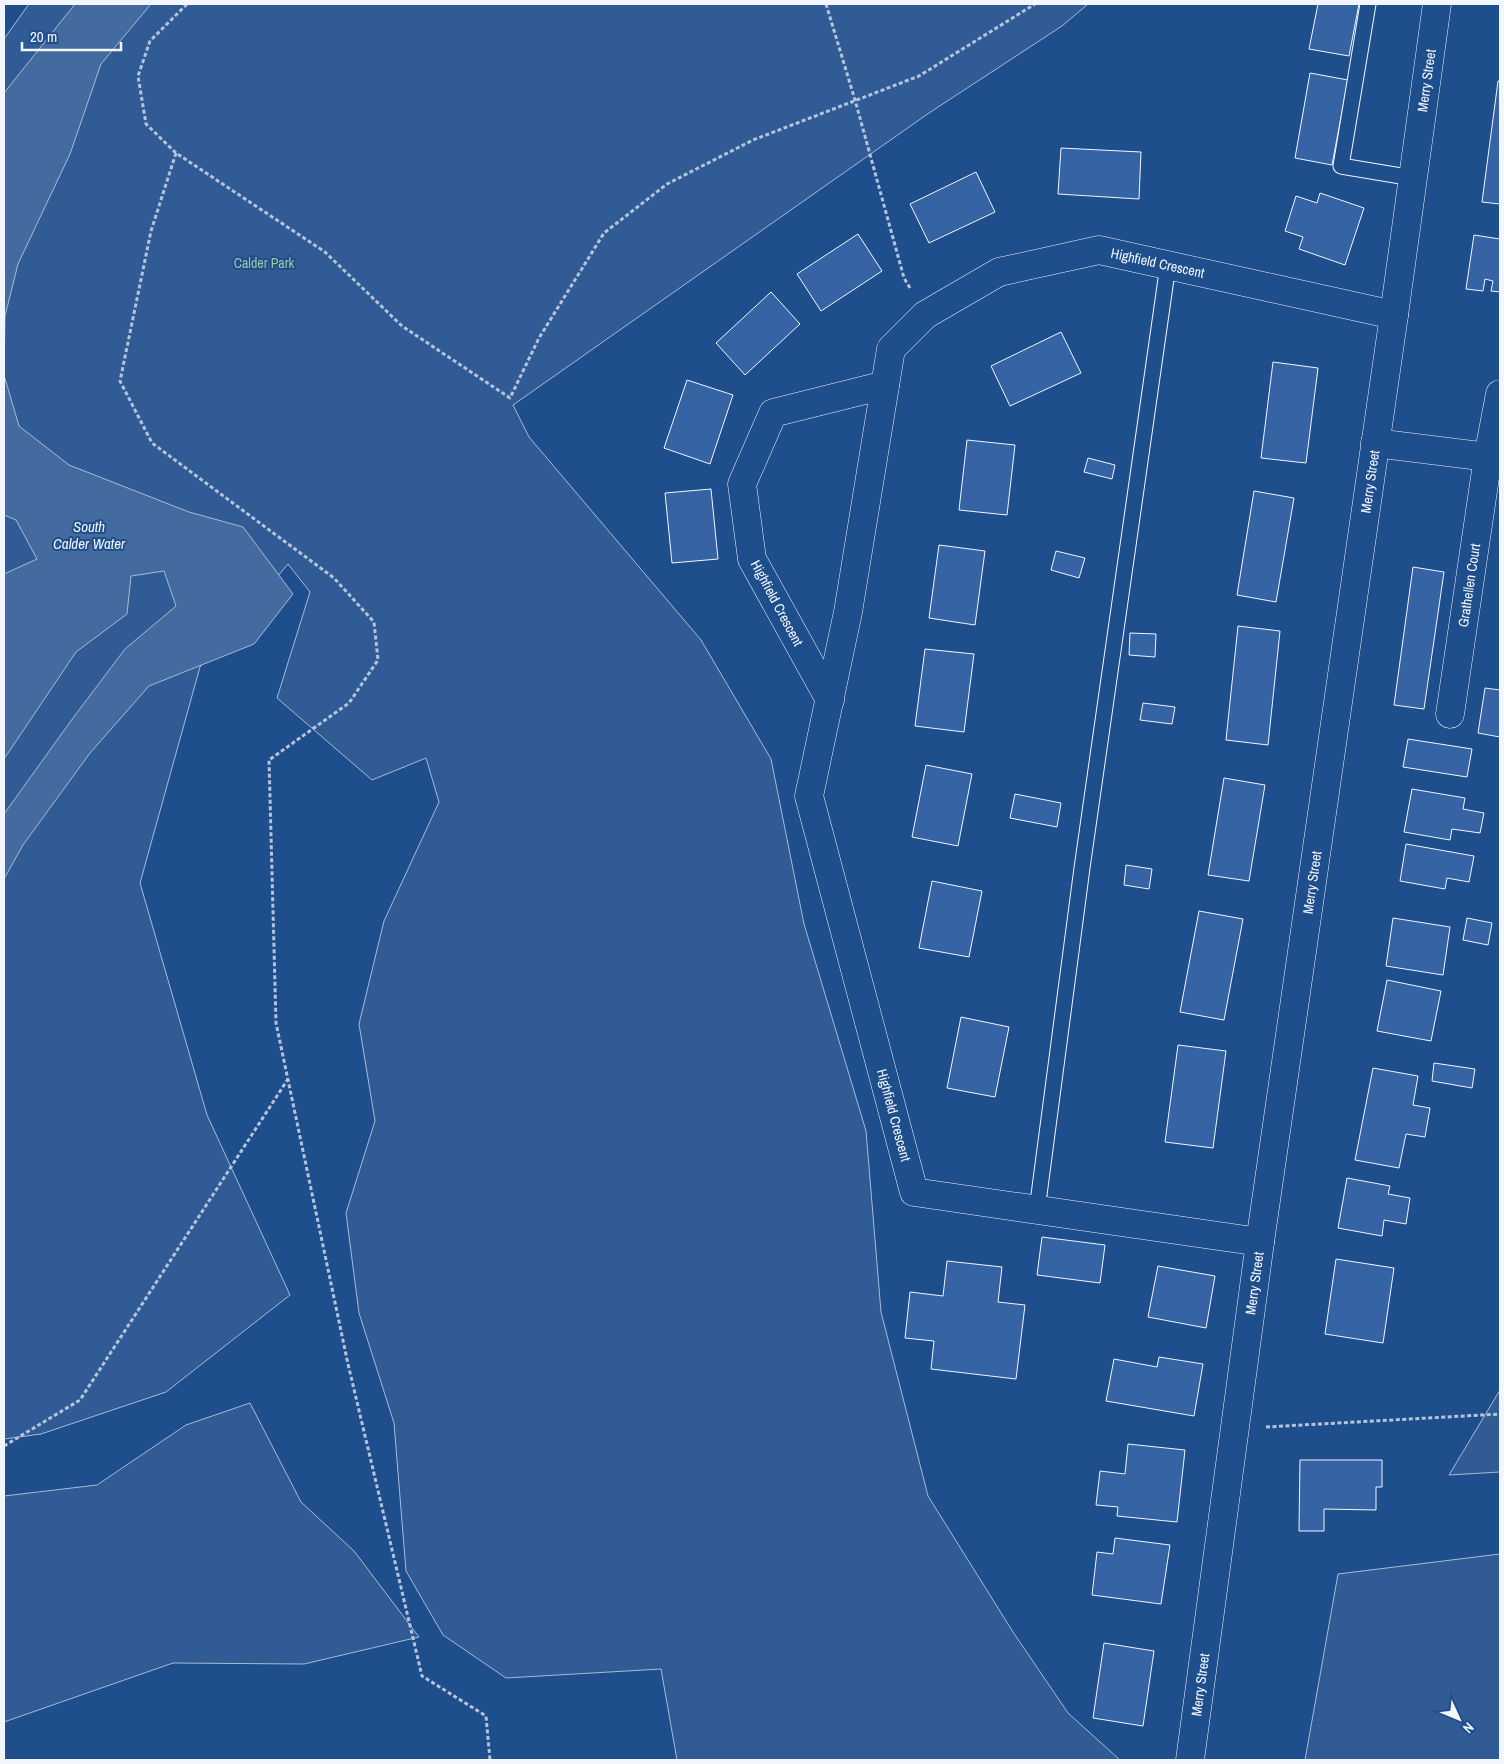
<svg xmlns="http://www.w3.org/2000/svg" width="1504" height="1764" viewBox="0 0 1504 1764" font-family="'Archivo Narrow',sans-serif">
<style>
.green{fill:#305b95;stroke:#a8bbd7}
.water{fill:#446ba0;stroke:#a8bbd7}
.building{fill:#3563a3;stroke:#f2f6ff}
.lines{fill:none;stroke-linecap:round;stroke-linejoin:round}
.service-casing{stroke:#f2f6ff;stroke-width:17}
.minor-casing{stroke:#f2f6ff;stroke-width:29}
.primary-casing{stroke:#f2f6ff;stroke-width:29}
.path{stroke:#b3c4dc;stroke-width:3;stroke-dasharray:4 2.5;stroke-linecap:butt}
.service{stroke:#1f4e8c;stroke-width:15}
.minor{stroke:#1f4e8c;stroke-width:28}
.primary{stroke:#1f4e8c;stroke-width:28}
.labels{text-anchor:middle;stroke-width:4;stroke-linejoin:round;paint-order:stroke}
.street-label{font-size:14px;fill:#f2f6ff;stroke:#1f4e8c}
.park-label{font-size:14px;fill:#97c8a6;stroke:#1f4e8c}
.water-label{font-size:15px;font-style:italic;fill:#f2f6ff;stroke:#1f4e8c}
</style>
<rect width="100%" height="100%" fill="#1f4e8c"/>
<g class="green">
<polygon points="29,4 1088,4 1062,26 929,113 513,405 529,437 701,640 771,759 804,924 866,1131 881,1312 928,1496 1013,1632 1068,1713 1120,1760 677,1760 661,1669 506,1678 443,1635 406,1571 394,1423 359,1313 346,1213 375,1121 359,1024 384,921 439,802 426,758 372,780 277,698 310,592 288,564 200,667 140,883 207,1115 290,1295 166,1392 41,1434 4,1439 4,39"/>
<polygon points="1500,1390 1500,1472 1449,1475"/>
<polygon points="250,1403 301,1502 354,1551 419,1637 304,1664 173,1663 4,1722 4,1496 97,1485 186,1425"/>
<polygon points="1500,1554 1500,1760 1305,1760 1338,1574"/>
</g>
<polygon class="water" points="75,4 151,4 101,64 70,154 18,264 5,316 4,375 19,426 69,465 189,512 243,527 293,594 254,644 149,686 90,753 23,845 4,879 4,814 73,718 125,649 176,606 164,571 131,576 127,614 76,652 4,759 4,574 37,559 16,520 4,515 4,93"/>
<g class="building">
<polygon points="1318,4 1359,4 1349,56 1309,49"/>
<polygon points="1310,73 1348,80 1332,165 1295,158"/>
<polygon points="1498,81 1500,81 1500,204 1482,202"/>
<polygon points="1061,148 1141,152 1139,199 1058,194"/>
<polygon points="976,172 995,212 929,243 910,204"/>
<polygon points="1320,193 1364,208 1345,265 1299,249 1303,237 1285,231 1296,196 1317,203"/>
<polygon points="858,234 882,271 821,311 797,274"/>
<polygon points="1474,235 1500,239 1500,292 1491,291 1493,281 1485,279 1483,291 1466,289"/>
<polygon points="771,292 800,324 745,375 716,343"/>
<polygon points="1061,332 1081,373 1010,406 991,366"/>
<polygon points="1273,362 1318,368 1306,463 1261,458"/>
<polygon points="687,380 733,395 710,464 664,448"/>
<polygon points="967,440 1015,445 1007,515 959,510"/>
<polygon points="1088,458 1115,465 1112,479 1084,472"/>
<polygon points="711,489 718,559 672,563 665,493"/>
<polygon points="1254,491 1294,498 1276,602 1237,595"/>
<polygon points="939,545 985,551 975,625 929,618"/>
<polygon points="1056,551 1085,558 1079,578 1051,570"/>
<polygon points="1413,567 1444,572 1424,709 1394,705"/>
<polygon points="1238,626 1280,631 1268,745 1226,740"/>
<polygon points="1130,633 1156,634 1155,657 1129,655"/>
<polygon points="925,649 974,654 964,732 915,726"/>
<polygon points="1485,688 1500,690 1500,737 1478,733"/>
<polygon points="1143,703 1175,707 1172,724 1140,720"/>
<polygon points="1408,739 1472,749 1467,777 1403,767"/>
<polygon points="926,765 972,774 958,846 912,837"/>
<polygon points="1224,778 1265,785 1249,881 1208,875"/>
<polygon points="1412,789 1465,798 1463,809 1484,813 1480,833 1452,829 1450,840 1404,832"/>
<polygon points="1015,794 1061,803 1057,827 1010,818"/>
<polygon points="1406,844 1474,856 1469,882 1447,878 1445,889 1400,881"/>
<polygon points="1126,865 1152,869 1149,889 1124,885"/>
<polygon points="932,881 982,891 969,957 919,948"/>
<polygon points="1199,911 1243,919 1224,1020 1180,1012"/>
<polygon points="1393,918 1450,927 1443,975 1386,966"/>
<polygon points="1467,918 1492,923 1488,945 1463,940"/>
<polygon points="1387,980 1441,991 1431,1041 1377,1031"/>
<polygon points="961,1017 1009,1027 995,1097 947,1088"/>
<polygon points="1178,1045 1226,1051 1213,1148 1165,1142"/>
<polygon points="1434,1063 1475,1069 1472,1088 1432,1081"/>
<polygon points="1373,1068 1418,1076 1413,1105 1430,1108 1425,1137 1406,1134 1399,1168 1355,1160"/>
<polygon points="1347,1178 1390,1186 1388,1194 1410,1198 1406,1224 1384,1220 1382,1236 1338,1228"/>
<polygon points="1042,1237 1105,1245 1100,1283 1037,1275"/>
<polygon points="1336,1259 1394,1268 1383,1343 1325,1334"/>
<polygon points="947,1261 1002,1267 998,1302 1025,1305 1016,1379 931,1369 934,1341 905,1338 910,1292 943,1296"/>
<polygon points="1158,1266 1215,1276 1206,1328 1148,1317"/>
<polygon points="1159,1357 1203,1364 1194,1416 1106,1401 1114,1359 1157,1367"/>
<polygon points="1128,1444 1185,1450 1177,1522 1117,1516 1118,1507 1096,1505 1100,1471 1125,1474"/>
<polygon points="1300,1460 1382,1460 1382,1487 1376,1487 1376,1510 1324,1509 1324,1531 1299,1531"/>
<polygon points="1115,1538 1170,1545 1161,1604 1092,1595 1097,1552 1113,1554"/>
<polygon points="1104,1643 1154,1651 1143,1726 1093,1718"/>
</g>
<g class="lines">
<g class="service-casing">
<g id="service">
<polyline points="1368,4 1341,166 1413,178"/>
<polyline points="1037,1210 1082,868 1168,265"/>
</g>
</g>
<g class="minor-casing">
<g id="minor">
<polyline points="1375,443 1488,457"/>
<polyline points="830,700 752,559 742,484 773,413 885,385"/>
<path id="s1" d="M1450,714L1488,457L1500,394"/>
<path id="s2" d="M1260,1242L914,1192L809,796L848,612L891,349L925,315L999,272L1099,250L1394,315"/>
</g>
</g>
<g class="primary-casing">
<g id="primary">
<path id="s3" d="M1190,1760L1260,1242L1394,315L1437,4"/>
</g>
</g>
<g class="path">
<polyline points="187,4 150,41 138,76 146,124 176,153 325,252 402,326 510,398 539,338 604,233 667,184 753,140 919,76 1035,4"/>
<polyline points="826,4 855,100 904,278 910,288"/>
<polyline points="176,153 151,231 120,381 152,443 334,578 374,622 378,660 349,703 269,760 276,1023 348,1364 422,1676 486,1716 490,1760"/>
<polyline points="1266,1427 1500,1414"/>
<polyline points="4,1446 80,1400 288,1079"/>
</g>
<use href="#service" class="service"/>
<use href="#minor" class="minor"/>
<use href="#primary" class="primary"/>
</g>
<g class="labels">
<g class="street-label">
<text dy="5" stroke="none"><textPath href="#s3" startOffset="1696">Merry Street</textPath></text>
<text dy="5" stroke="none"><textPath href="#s2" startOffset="1510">Highfield Crescent</textPath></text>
<text dy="5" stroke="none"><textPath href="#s3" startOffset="1291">Merry Street</textPath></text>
<text dy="5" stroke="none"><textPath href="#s1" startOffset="130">Grathellen Court</textPath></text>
<text transform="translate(777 603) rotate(62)" y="5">Highfield Crescent</text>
<text dy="5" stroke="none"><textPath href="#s3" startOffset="886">Merry Street</textPath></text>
<text transform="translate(894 1115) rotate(75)" y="5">Highfield Crescent</text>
<text dy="5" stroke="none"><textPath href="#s3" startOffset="481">Merry Street</textPath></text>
<text dy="5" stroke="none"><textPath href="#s3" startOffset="76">Merry Street</textPath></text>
</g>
<g class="park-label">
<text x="264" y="268">Calder Park</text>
</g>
<g class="water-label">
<text x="89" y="532">South<tspan x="89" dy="17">Calder Water</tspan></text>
</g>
</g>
<rect width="1504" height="1764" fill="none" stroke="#f2f6ff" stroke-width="10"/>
<g transform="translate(1459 1719) rotate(134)" stroke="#1f4e8c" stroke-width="4" paint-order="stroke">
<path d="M0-4L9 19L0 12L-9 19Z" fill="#f2f6ff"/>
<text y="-8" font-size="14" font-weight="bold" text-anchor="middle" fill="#f2f6ff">N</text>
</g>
<path d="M22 42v8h99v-8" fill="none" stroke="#f2f6ff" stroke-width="2.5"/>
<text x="30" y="42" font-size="15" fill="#f2f6ff" stroke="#1f4e8c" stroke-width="4" paint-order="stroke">20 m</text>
</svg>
